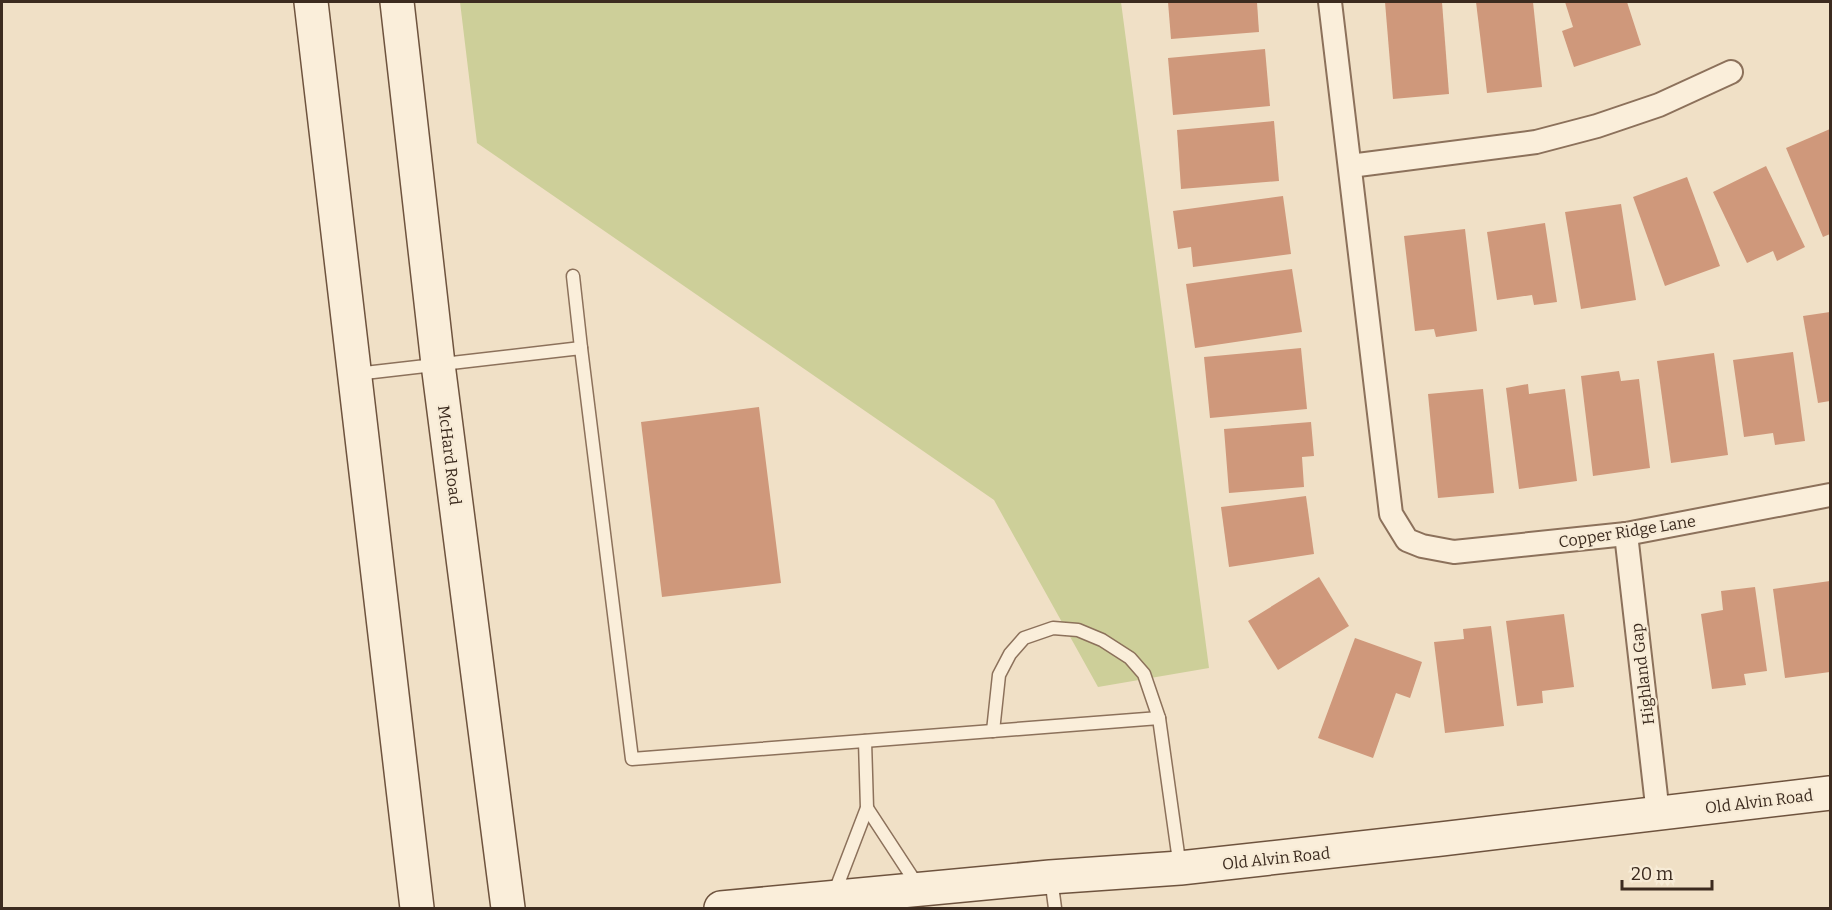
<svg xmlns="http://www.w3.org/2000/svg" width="1832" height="910" viewBox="0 0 1832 910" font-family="Bitter,serif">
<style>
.green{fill:#cdcf99}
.building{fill:#cf987b}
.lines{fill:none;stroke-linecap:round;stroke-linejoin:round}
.lane-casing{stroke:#8c715b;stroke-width:15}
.street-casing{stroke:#8c715b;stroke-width:26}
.secondary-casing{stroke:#6e533e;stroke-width:36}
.lane{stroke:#faeeda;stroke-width:12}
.street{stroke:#faeeda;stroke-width:22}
.secondary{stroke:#faeeda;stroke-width:33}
.labels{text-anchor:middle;stroke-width:4.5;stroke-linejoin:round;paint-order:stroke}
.street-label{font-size:16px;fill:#3c2b1f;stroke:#f7ebd6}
</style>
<rect width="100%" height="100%" fill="#f0e0c6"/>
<polygon class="green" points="460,2 1121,2 1209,668 1098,687 994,500 477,143"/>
<g class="building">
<polygon points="1168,2 1257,2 1259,32 1171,39"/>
<polygon points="1385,2 1442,2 1449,94 1393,99"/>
<polygon points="1476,2 1533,2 1542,87 1487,93"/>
<polygon points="1565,2 1627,2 1641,45 1574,67 1562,31 1573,27"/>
<polygon points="1265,49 1270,106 1173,115 1168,58"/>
<polygon points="1274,121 1279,181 1181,189 1177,130"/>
<polygon points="1830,129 1830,234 1823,237 1786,148"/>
<polygon points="1766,166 1805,247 1777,261 1773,251 1747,263 1713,192"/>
<polygon points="1687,177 1720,266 1665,286 1633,197"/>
<polygon points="1283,196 1291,254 1193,267 1191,247 1178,249 1173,211"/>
<polygon points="1621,204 1636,300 1581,309 1565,212"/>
<polygon points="1545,223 1557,302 1534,305 1532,295 1497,300 1487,232"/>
<polygon points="1465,229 1477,331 1436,337 1434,329 1415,331 1404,236"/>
<polygon points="1292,269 1302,332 1195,348 1186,284"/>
<polygon points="1830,312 1830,401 1818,403 1803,316"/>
<polygon points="1301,348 1307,409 1210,418 1204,357"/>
<polygon points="1793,352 1805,441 1775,445 1773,433 1744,437 1733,360"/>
<polygon points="1714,353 1728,455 1671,463 1657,361"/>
<polygon points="1619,371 1621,381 1639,379 1650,468 1593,476 1581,376"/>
<polygon points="1528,384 1529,394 1565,389 1577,481 1519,489 1506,388"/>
<polygon points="1483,389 1494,493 1438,498 1428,394"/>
<polygon points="759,407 781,583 662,597 641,422"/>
<polygon points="1311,422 1314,456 1302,457 1304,487 1229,493 1224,429"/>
<polygon points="1306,496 1314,554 1229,567 1221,507"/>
<polygon points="1319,577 1349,626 1278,670 1248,621"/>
<polygon points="1830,581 1830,672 1785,678 1773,589"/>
<polygon points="1755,587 1767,671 1744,674 1746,685 1712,689 1701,614 1723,610 1721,591"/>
<polygon points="1564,614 1574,687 1542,691 1543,703 1517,706 1506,621"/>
<polygon points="1491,626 1504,726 1445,733 1434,642 1464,639 1463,629"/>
<polygon points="1355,638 1422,662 1410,698 1396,693 1373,758 1318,738"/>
</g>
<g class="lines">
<g class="lane-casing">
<g id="lane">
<polyline points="573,276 581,348"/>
<polyline points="356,374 581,348 632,759 1159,718 1180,868"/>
<polyline points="993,731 999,675 1010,654 1024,638 1053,628 1078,630 1102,640 1130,658 1144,674 1159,718"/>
<polyline points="867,808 918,886"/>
<polyline points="1051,878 1055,908"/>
<polyline points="834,894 867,808 865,741"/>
</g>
</g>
<g class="street-casing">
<g id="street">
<polyline points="1330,2 1391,514 1407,540 1422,546 1454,552 1626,534 1830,495"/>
<polyline points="1350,166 1536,142 1597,126 1659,105 1731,72"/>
<polyline points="1626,534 1658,814"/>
</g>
</g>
<g class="secondary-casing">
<g id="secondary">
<polyline points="311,2 417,908"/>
<polyline points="397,2 438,364 508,908"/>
<polyline points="721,908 1050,877 1180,868 1441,839 1830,793"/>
</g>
</g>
<use href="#lane" class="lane"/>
<use href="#street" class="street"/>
<use href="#secondary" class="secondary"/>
</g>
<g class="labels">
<g class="street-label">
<text transform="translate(450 455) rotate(83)" y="6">McHard Road</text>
<text transform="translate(1627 531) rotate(-9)" y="6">Copper Ridge Lane</text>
<text transform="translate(1642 674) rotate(-97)" y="6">Highland Gap</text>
<text transform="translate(1759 801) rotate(-7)" y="6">Old Alvin Road</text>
<text transform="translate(1276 858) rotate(-6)" y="6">Old Alvin Road</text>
</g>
</g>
<rect width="1832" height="910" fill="none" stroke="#3c2b1f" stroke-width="6"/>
<path d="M1622 880v9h90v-9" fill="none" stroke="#3c2b1f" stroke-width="3"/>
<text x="1631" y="880" font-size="18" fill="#3c2b1f" stroke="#f7ebd6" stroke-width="4.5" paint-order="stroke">20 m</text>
</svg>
